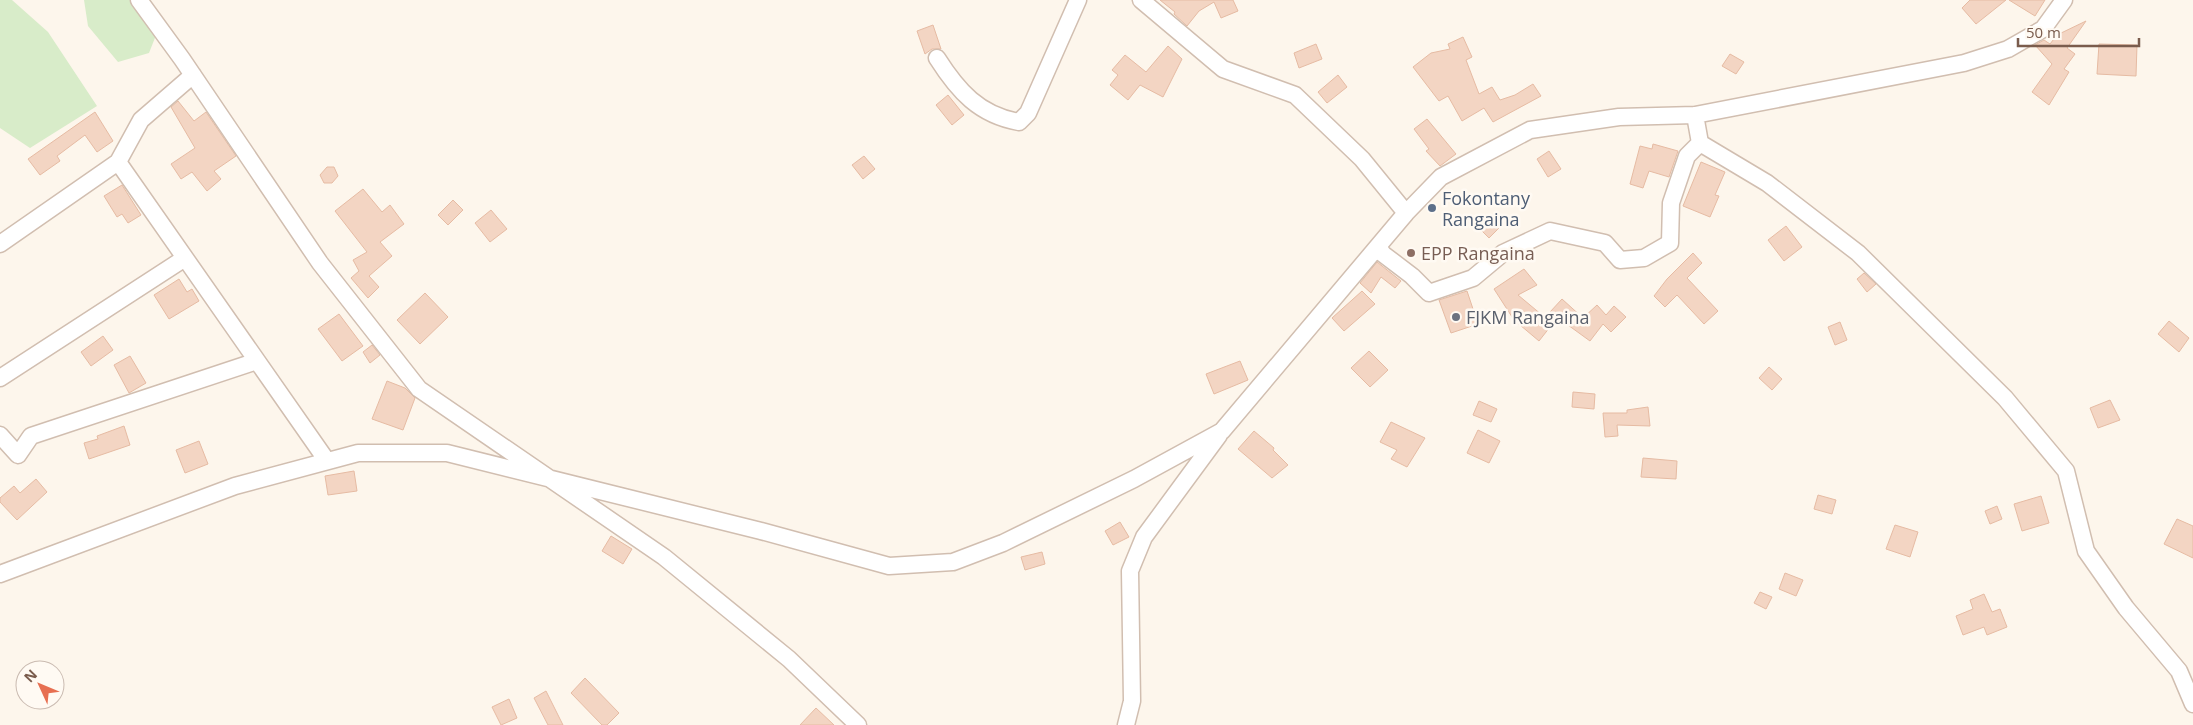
<svg xmlns="http://www.w3.org/2000/svg" width="2193" height="725" viewBox="0 0 2193 725" font-family="'Open Sans',sans-serif">
<style>
.green{fill:#d8ecc9}
.building{fill:#f3d5c3;stroke:#e6bba3}
.lines{fill:none;stroke-linecap:round;stroke-linejoin:round}
.street-casing{stroke:#d1beb0;stroke-width:19}
.street{stroke:#fff;stroke-width:16}
.service-dot{fill:#5c6f8a;stroke:#fffaf3;stroke-width:2}
.education-dot{fill:#8d6e63;stroke:#fffaf3;stroke-width:2}
.worship-dot{fill:#6b7280;stroke:#fffaf3;stroke-width:2}
.labels{text-anchor:middle;dominant-baseline:central;stroke-width:5;stroke-linejoin:round;paint-order:stroke}
.service-label{font-size:18px;fill:#4e5e75;stroke:#fffaf3;text-anchor:start}
.education-label{font-size:18px;fill:#785e54;stroke:#fffaf3;text-anchor:start}
.worship-label{font-size:18px;fill:#5b616d;stroke:#fffaf3;text-anchor:start}
</style>
<rect width="100%" height="100%" fill="#fdf6ec"/>
<!-- green -->
<path class="green" d="M0,0H12L48,32L97,106L30,148L0,128Z
M84,0H149L162,20L149,53L118,62L88,26Z"/>
<!-- building -->
<path class="building" d="M1160,0H1233L1238,11L1221,18L1214,2L1199,11L1187,26L1174,14L1175,12Z
M1970,0H2006L1976,24L1962,8Z
M2009,0H2045L2035,16Z
M2086,21L2067,48L2075,54L2064,69L2069,72L2049,105L2032,92L2052,64L2035,45L2044,40L2050,44L2057,35Z
M933,25L941,49H932L925,54L917,31Z
M1463,37L1472,57L1466,60L1479,94L1492,87L1500,100L1515,95L1533,84L1541,96L1493,122L1484,108L1462,121L1448,96L1439,101L1413,67L1431,53L1450,49L1448,44Z
M1316,44L1322,59L1299,68L1294,53Z
M2099,44L2137,45L2136,76L2097,74Z
M1168,46L1182,59L1163,97L1140,85L1128,100L1110,85L1118,75L1112,70L1125,55L1146,72Z
M1730,54L1744,62L1736,74L1722,66Z
M1338,75L1347,87L1327,103L1318,92Z
M948,95L964,115L952,125L936,105Z
M178,101L194,121L206,112L236,156L214,171L221,179L207,191L192,172L181,179L171,164L195,148L171,107Z
M95,112L113,141L97,152L85,135L57,156L60,161L40,175L28,159Z
M1427,119L1456,154L1440,166L1426,151L1429,149L1414,129Z
M1653,144L1678,151L1669,177L1649,171L1643,188L1630,184L1640,146L1652,149Z
M1549,151L1561,169L1548,177L1537,159Z
M864,156L875,169L863,179L852,165Z
M1701,162L1725,172L1715,195L1719,196L1710,217L1683,206Z
M327,167H334L338,176L332,183H324L320,175Z
M122,185L141,215L128,223L122,214L117,217L104,196Z
M363,189L382,212L390,205L404,224L380,242L392,256L369,276L379,287L368,298L351,278L359,271L353,260L367,252L335,211Z
M453,200L463,210L448,225L438,215Z
M491,210L507,229L490,242L475,223Z
M1487,217L1499,228L1489,238L1478,227Z
M1786,226L1802,247L1784,261L1768,240Z
M1693,253L1702,263L1687,278L1718,311L1704,324L1677,295L1665,307L1654,296L1667,279Z
M1377,262L1401,281L1395,288L1381,277L1371,293L1360,283Z
M1524,269L1537,285L1518,295L1542,315L1550,327L1539,341L1514,320L1494,289Z
M1864,273L1876,284L1867,292L1857,279Z
M179,279L187,292L192,289L199,301L169,319L154,295Z
M1362,291L1375,304L1344,331L1332,318Z
M1467,291L1478,324L1451,333L1439,300Z
M425,293L448,317L420,344L397,320Z
M1562,299L1583,318L1597,305L1606,315L1614,306L1626,317L1611,332L1603,324L1590,341L1550,312Z
M339,314L363,346L342,361L318,329Z
M2169,321L2189,338L2179,352L2158,334Z
M1840,322L1847,340L1835,345L1828,327Z
M103,336L113,350L91,366L81,352Z
M372,345L380,355L370,363L363,352Z
M1369,351L1388,370L1370,387L1351,368Z
M130,356L146,383L129,393L114,365Z
M1240,361L1248,380L1214,394L1206,374Z
M1769,367L1782,379L1772,390L1759,378Z
M387,381L405,388L415,398L403,430L372,419Z
M1573,392L1595,394L1594,409L1572,407Z
M2110,400L2120,420L2098,428L2090,408Z
M1479,401L1497,409L1491,422L1473,415Z
M1648,407L1650,426L1617,425L1618,436L1605,437L1603,413H1627V410Z
M1391,422L1425,438L1407,467L1391,459L1397,450L1380,442Z
M124,426L130,445L89,459L84,443L98,439L97,436Z
M1478,430L1500,441L1489,463L1467,453Z
M1254,431L1274,448L1273,450L1288,465L1272,478L1238,449Z
M199,441L208,464L185,473L176,450Z
M1643,458L1677,461L1676,479L1641,477Z
M354,471L357,491L328,495L325,476Z
M36,479L47,492L17,520L0,502V498L14,486L20,493Z
M1818,495L1836,500L1832,514L1814,509Z
M2041,496L2049,523L2022,531L2014,504Z
M1997,506L2002,519L1990,524L1985,511Z
M2177,519L2193,526V558L2164,544Z
M1120,522L1129,537L1113,545L1105,531Z
M1895,525L1918,532L1910,557L1886,549Z
M611,536L632,549L623,564L602,551Z
M1042,552L1045,564L1025,570L1021,557Z
M1785,573L1803,580L1796,596L1779,589Z
M1760,592L1772,597L1766,609L1754,603Z
M1984,594L1992,612L2000,609L2007,627L1987,635L1984,627L1963,635L1956,616L1973,609L1970,600Z
M585,678L619,713L607,725H602L571,693Z
M546,691L563,725H548L534,698Z
M509,699L517,718L501,725L492,707Z
M816,708L834,725H800Z"/>
<g class="lines">
<!-- street casing -->
<g class="street-casing">
<path id="street" d="M139,0L182,59L320,263L419,389L664,557L789,659L858,725
M1141,0L1223,69L1295,95L1362,159L1406,213
M937,58C958,91 979,115 1019,122L1028,113L1078,0
M1695,115L1700,143L1767,183L1858,253L2005,398L2066,471L2086,551L2126,608L2179,671L2193,704
M118,162L141,120L193,75
M0,244L118,162L327,461
M1378,247L1383,254L1412,276L1429,293L1473,278L1503,253L1550,231L1605,243L1620,260L1644,258L1670,243L1671,203L1687,156L1700,143
M0,378L185,258
M0,435L18,455L31,436L257,361
M0,574L235,486L358,453H447L761,531L889,566L953,562L1003,543L1134,479L1222,431L1406,213L1441,177L1530,130L1619,117L1695,115L1964,63L2008,49L2043,29L2064,0
M1126,725L1132,701L1130,571L1144,537L1219,435"/>
</g>
<!-- street -->
<use href="#street" class="street"/>
</g>
<!-- markers -->
<circle class="service-dot" cx="1432" cy="208" r="5"/>
<circle class="education-dot" cx="1411" cy="253" r="5"/>
<circle class="worship-dot" cx="1456" cy="317" r="5"/>
<g class="labels">
<!-- service labels -->
<g class="service-label">
<text x="1442" y="198">Fokontany<tspan x="1442" dy="21">Rangaina</tspan></text>
</g>
<!-- education labels -->
<g class="education-label">
<text x="1421" y="253">EPP Rangaina</text>
</g>
<!-- worship labels -->
<g class="worship-label">
<text x="1466" y="317">FJKM Rangaina</text>
</g>
</g>
<!-- north arrow -->
<g transform="translate(40 685) rotate(314)"><circle r="24" fill="#fffaf3" stroke="#cabbb1"/>
<path d="M0-4L9 19L0 12L-9 19Z" fill="#e76f51"/>
<text y="-8" font-size="14" font-weight="bold" text-anchor="middle" fill="#7a5c4d">N</text>
</g>
<!-- scale -->
<path d="M2018 38v8h121v-8" fill="none" stroke="#7a5c4d" stroke-width="2.5"/>
<text x="2026" y="38" font-size="15" fill="#7a5c4d" stroke="#fffaf3" stroke-width="4" paint-order="stroke">50 m</text>
</svg>
